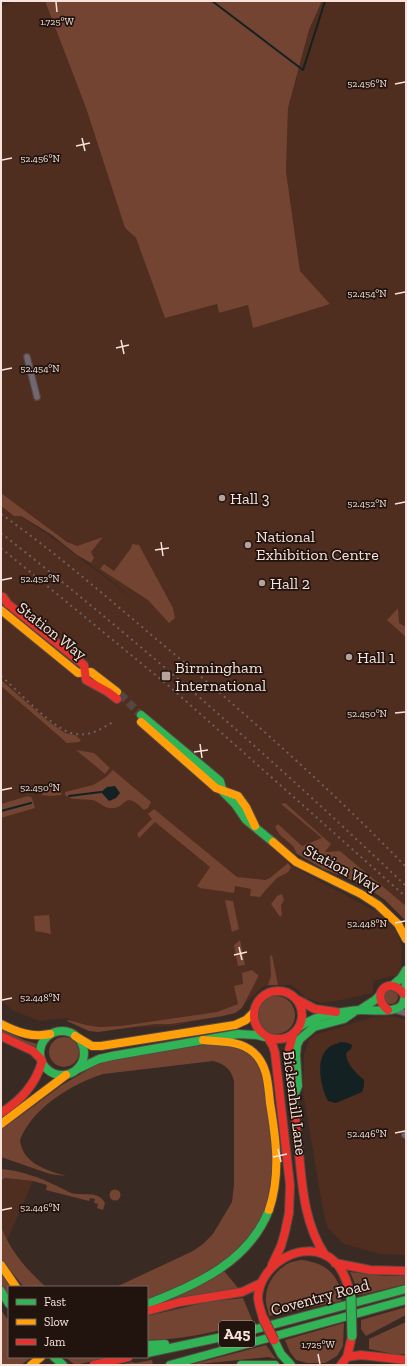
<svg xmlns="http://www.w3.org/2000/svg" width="407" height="1366" viewBox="0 0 407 1366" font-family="'Zilla Slab',serif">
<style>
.built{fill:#4f2d1f}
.green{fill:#734431}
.water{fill:#142122}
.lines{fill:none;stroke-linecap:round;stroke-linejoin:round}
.stream{stroke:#142122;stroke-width:2}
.secondary-tunnel{stroke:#56463f;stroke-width:8;stroke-dasharray:8 4;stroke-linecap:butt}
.street-casing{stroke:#574843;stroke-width:8}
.fast-casing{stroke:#574843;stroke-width:10}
.slow-casing{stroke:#574843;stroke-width:10}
.jam-casing{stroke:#574843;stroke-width:10}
.street{stroke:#726670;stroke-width:5.5}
.fast{stroke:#30b455;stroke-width:8}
.slow{stroke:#ff9f0a;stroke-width:8}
.jam{stroke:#e5322d;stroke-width:8}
.rail{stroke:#6d6061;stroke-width:2;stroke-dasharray:2 4;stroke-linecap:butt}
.fast-bridge-casing{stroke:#574843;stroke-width:11;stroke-linecap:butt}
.jam-bridge-casing{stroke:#574843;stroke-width:11;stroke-linecap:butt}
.fast-bridge{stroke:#30b455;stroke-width:9}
.jam-bridge{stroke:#e5322d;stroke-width:9}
.ticks{fill:none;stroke:#f7e3db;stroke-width:1.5}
.poi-dot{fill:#b5a29b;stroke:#21130e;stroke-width:1.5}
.labels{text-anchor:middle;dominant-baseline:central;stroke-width:3.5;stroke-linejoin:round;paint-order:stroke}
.shield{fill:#21130e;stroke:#b7a59e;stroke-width:1}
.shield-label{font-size:15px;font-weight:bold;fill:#f7e3db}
.poi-label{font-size:16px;fill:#f7e3db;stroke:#21130e;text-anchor:start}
.street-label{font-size:16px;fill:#f7e3db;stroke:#21130e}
.ticks-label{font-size:10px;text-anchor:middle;fill:#f7e3db;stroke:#21130e;stroke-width:3.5;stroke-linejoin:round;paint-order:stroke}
</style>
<rect width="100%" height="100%" fill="#3a2a24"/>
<!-- built -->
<path class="built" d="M15,1H45L86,108L125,228L136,238L165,317L217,304L219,313L248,305L253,327L306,279L300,271L286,171L288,108L309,31L322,1H406V907L340,851L297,854L288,864L379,913L397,932L402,948L401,965L398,975L373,981V993L341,1000L321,1003L306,998L292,985L264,986L234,1013L173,1026L97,1028L79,1026L68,1018L39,1021L12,1010L1,1000V503L59,542L136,601L4,495L1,494V6Z
M391,1016L406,1019V1255L380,1254L344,1244L327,1227L323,1210L303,1092L304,1055L309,1040L315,1035L372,1017Z
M5,1178L33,1181L7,1241L1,1226V1180Z"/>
<!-- green -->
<path class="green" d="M45,1H322L309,30L288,108L286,171L300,271L330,304L253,328L248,305L219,313L217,304L165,318L136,238L125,228L86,108Z
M1,493L67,542L77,546L103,537L91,552L94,558L91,563L77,555L52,535L21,516H14L1,506Z
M132,544L139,545L173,608L175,618L169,623L148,600L100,569L104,564L114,571L131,548Z
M398,608L399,623L406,627V637L387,620Z
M1,680L48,721L65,733L75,735L81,740L79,742L67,743L1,686Z
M76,750L94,753L110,768L105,774Z
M113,770L151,802L148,808L144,810C122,788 127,811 109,808C103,807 98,801 92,800C83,799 72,801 65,795V792L93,785L106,777Z
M49,787L57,792L62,793L61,795L50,796L41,795Z
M28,796L32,798L35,808L1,818V804Z
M285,803L331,844L325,852L340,851L406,906V921L385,900L365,886L344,877L323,869L297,854L293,846L280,835L275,827L278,824L302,846L322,838L281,804Z
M154,809L237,877L265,880L270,878L288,863L291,867C288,875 283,874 277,878C271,884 265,891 260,897L250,896L251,889L235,886L234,893L200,888L197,886L210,867L155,822L139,838L137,834L152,819L148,814Z
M282,894L284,900L281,905L282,915L280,917L271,904L277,896Z
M225,900L233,901L239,929L232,932Z
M49,915L51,934L35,931L34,916Z
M240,940L245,965L238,966L234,945Z
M272,955L278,985H268L271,976L270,956Z
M252,970L258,975V977L242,1008L235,1013L223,1016L171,1024H155L98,1032L89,1031L67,1021L68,1020L86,1025L99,1027L121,1026L217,1012L238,1004L234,986L243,984L242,973Z
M384 997a7 7 0 1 1 14 0a7 7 0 1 1-14 0Z
M257 1015a19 19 0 1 1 38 0a19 19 0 1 1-38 0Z
M1,1029L24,1040L37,1044L35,1048L1,1031Z
M49 1052a15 15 0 1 1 30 0a15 15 0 1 1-30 0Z
M220,1043L247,1051L264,1070L274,1158L266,1209L251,1236L225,1261L191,1281L147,1300V1287H116L193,1251L203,1244L213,1234L232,1202L234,1184V1081C231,1069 225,1064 213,1061L103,1074C72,1084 32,1108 20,1140C23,1164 46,1170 66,1176L50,1174L1,1157V1129L19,1117L62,1085L96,1065L110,1060L188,1047Z
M1,1169C20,1170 40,1178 57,1186C62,1188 66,1191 71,1193C81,1196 96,1191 103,1200L105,1203L103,1210L97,1208L98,1204L94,1203L95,1199L90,1198L89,1201L46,1190L47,1185L33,1181L5,1178L1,1180Z
M109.5 1195a5.5 5.5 0 1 1 11 0a5.5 5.5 0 1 1-11 0Z
M1,1226C10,1251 27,1270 46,1287H24L4,1263L1,1257Z
M301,1260C319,1262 332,1268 339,1285C341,1289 341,1296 341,1301L269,1316C268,1310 265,1303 266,1297C266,1283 277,1269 289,1263C293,1261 298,1261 301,1260Z
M1,1270L12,1287H9V1298L1,1285Z
M224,1271L239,1289L147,1306Z
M350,1272L386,1276H406V1284L361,1295H356L355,1284Z
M243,1298L253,1322C218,1331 183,1340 147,1340V1316L207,1302Z
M406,1307V1315L366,1336L361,1329V1320Z
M1,1310L9,1321V1357H32L21,1365H1Z
M406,1322V1354H393L369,1349V1339Z
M344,1323L343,1346L337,1356L325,1363H307L296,1360L290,1352L285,1340Z
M266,1345L276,1359L268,1357L190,1365Z
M65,1357H112L75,1365Z
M152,1360L153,1365H117L133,1362L135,1363Z"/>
<!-- water -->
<path class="water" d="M115,786L120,793L116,798L109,801L101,792L107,787Z
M341,1042L348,1043L352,1045L351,1049L346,1053C346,1064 356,1073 364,1080V1086L362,1092L336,1103L328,1101C321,1088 315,1061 327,1049C331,1045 336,1044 341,1042Z"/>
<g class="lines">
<!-- stream -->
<path class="stream" d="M212,1L303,70L325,1
M69,796L101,792
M1,811L31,803"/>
<!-- secondary-tunnel -->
<path class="secondary-tunnel" d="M120,694L141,715"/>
<!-- street casing -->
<g class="street-casing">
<path id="street" d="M27,357L37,397
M395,1010L406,1013
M405,1135L406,1134"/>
</g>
<!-- fast casing -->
<g class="fast-casing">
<path id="fast" d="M141,715L220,781L223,792L235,804L246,820L273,842
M393,985L401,978L406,970
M361,1009L375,1000L380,995
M299,1027C312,1018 327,1014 343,1012C349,1011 355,1010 361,1010C371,1010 394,1013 401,1006C407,1000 405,987 406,979
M40 1053a22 22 0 1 1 44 0a22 22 0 1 1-44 0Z
M78,1069L99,1059L112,1056L238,1034L257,1035L265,1037
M294,1096L298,1086L296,1055L297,1045L300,1039L314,1027L344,1019L354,1012
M1,1291L9,1304
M147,1304C197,1284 248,1263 269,1210
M274,1340L281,1354L291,1365
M147,1345L165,1344
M147,1353L241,1333L406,1289
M54,1357L63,1365
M170,1365L406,1300
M241,1365H275"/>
</g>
<!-- slow casing -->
<g class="slow-casing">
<path id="slow" d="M1,610L78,673L91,672L117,692
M141,722L216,788L238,796L246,807L255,826
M273,842L296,862L361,894L378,905L398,924L406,939
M1,1024C17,1032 32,1038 50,1034
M75,1036L92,1046H101L235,1025L246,1020L253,1013
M203,1040C220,1042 239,1040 253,1052C268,1065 268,1085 270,1103C276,1139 281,1174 269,1210
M1,1124L66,1075
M1,1265L16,1287
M31,1365L41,1357"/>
</g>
<!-- jam casing -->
<g class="jam-casing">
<path id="jam" d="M3,597L8,604L84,665L86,680L108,692L117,699
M254 1015a24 24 0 1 1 48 0a24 24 0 1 1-48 0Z
M296,999L315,1009L336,1012
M388,1010C369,995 389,974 404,994
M293,1035L289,1050L290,1061C292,1089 295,1116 298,1143C302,1182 303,1222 325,1255
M1,1036L33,1051L41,1059
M268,1038L273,1046L275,1053L290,1185L289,1213L285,1232L281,1246L272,1265
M1,1113C21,1100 35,1085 42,1062
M335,1263L370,1270L406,1271
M147,1311L180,1302L242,1292L261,1283
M263,1318C261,1311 258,1304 258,1297C260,1263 306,1236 334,1261C344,1270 348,1284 351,1297
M347,1357L361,1355L406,1360
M94,1365L128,1357
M341,1365L347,1357L352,1336"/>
</g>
<!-- street -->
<use href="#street" class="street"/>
<!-- fast -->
<use href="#fast" class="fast"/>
<!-- slow -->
<use href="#slow" class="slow"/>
<!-- jam -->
<use href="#jam" class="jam"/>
<!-- rail -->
<path class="rail" d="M1,514C52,550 101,592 149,633C238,707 326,784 406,867
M1,533C142,644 276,762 406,886
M1,548L170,687L406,897
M1,676C20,693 41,716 62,729C70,734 82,736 91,733C99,731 106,726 113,722"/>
<!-- fast-bridge casing -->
<g class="fast-bridge-casing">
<path id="fast-bridge" d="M351,1297L352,1336"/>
</g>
<!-- jam-bridge casing -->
<g class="jam-bridge-casing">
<path id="jam-bridge" d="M263,1318L274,1340"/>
</g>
<!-- fast-bridge -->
<use href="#fast-bridge" class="fast-bridge"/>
<!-- jam-bridge -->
<use href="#jam-bridge" class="jam-bridge"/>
</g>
<!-- ticks -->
<path class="ticks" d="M56,2L57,12M395,84L405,82M82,138L85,151M76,146L90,143M2,160L12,158M395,294L405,292M121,340L124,354M116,348L129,345M2,370L12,368M395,504L405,502M161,542L163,556M155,550L169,548M2,580L12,578M395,713L405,712M200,744L202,758M194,752L208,750M2,790L12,788M395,923L405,921M239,947L242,960M234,955L247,952M2,1000L12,998M395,1133L405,1131M278,1149L281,1162M273,1157L287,1154M2,1210L12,1208M318,1354L320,1364"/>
<!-- markers -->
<g class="poi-dot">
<circle cx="222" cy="498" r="4"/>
<circle cx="248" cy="545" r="4"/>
<circle cx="262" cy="583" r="4"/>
<circle cx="349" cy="657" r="4"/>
<rect x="161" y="671" width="10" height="10" rx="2"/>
</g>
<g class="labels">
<!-- shield labels -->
<rect class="shield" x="219" y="1321" width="36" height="26" rx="3"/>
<g class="shield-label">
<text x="237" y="1334">A45</text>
</g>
<!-- poi labels -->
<g class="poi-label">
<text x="230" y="498">Hall 3</text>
<text x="256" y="536">National<tspan x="256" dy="18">Exhibition Centre</tspan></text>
<text x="270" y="583">Hall 2</text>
<text x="357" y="657">Hall 1</text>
<text x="175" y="667">Birmingham<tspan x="175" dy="18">International</tspan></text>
</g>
<!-- street labels -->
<g class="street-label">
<text transform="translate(52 631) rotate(38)">Station Way</text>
<text transform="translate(342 868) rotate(28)">Station Way</text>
<text transform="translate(295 1103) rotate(83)">Bickenhill Lane</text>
<text transform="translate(320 1297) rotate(-15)">Coventry Road</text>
</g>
</g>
<g class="ticks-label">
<text x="57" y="25">1.725°W</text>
<text x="367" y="87">52.456°N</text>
<text x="40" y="162">52.456°N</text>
<text x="367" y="297">52.454°N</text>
<text x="40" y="372">52.454°N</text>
<text x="367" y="507">52.452°N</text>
<text x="40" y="582">52.452°N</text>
<text x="367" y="717">52.450°N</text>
<text x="40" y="791">52.450°N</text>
<text x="367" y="927">52.448°N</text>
<text x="40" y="1001">52.448°N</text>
<text x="367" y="1137">52.446°N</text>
<text x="40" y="1211">52.446°N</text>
<text x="318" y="1348">1.725°W</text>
</g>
<!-- border -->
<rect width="407" height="1366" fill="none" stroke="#f7e3db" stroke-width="4"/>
<!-- legend -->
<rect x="8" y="1286" width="140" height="72" fill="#21130e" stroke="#776660"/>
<rect x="16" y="1299" width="20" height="6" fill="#30b455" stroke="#776660"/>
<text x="44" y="1306" font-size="12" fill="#f7e3db">Fast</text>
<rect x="16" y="1319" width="20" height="6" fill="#ff9f0a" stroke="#776660"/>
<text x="44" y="1326" font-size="12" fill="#f7e3db">Slow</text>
<rect x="16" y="1339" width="20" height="6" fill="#e5322d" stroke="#776660"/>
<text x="44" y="1346" font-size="12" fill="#f7e3db">Jam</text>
</svg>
